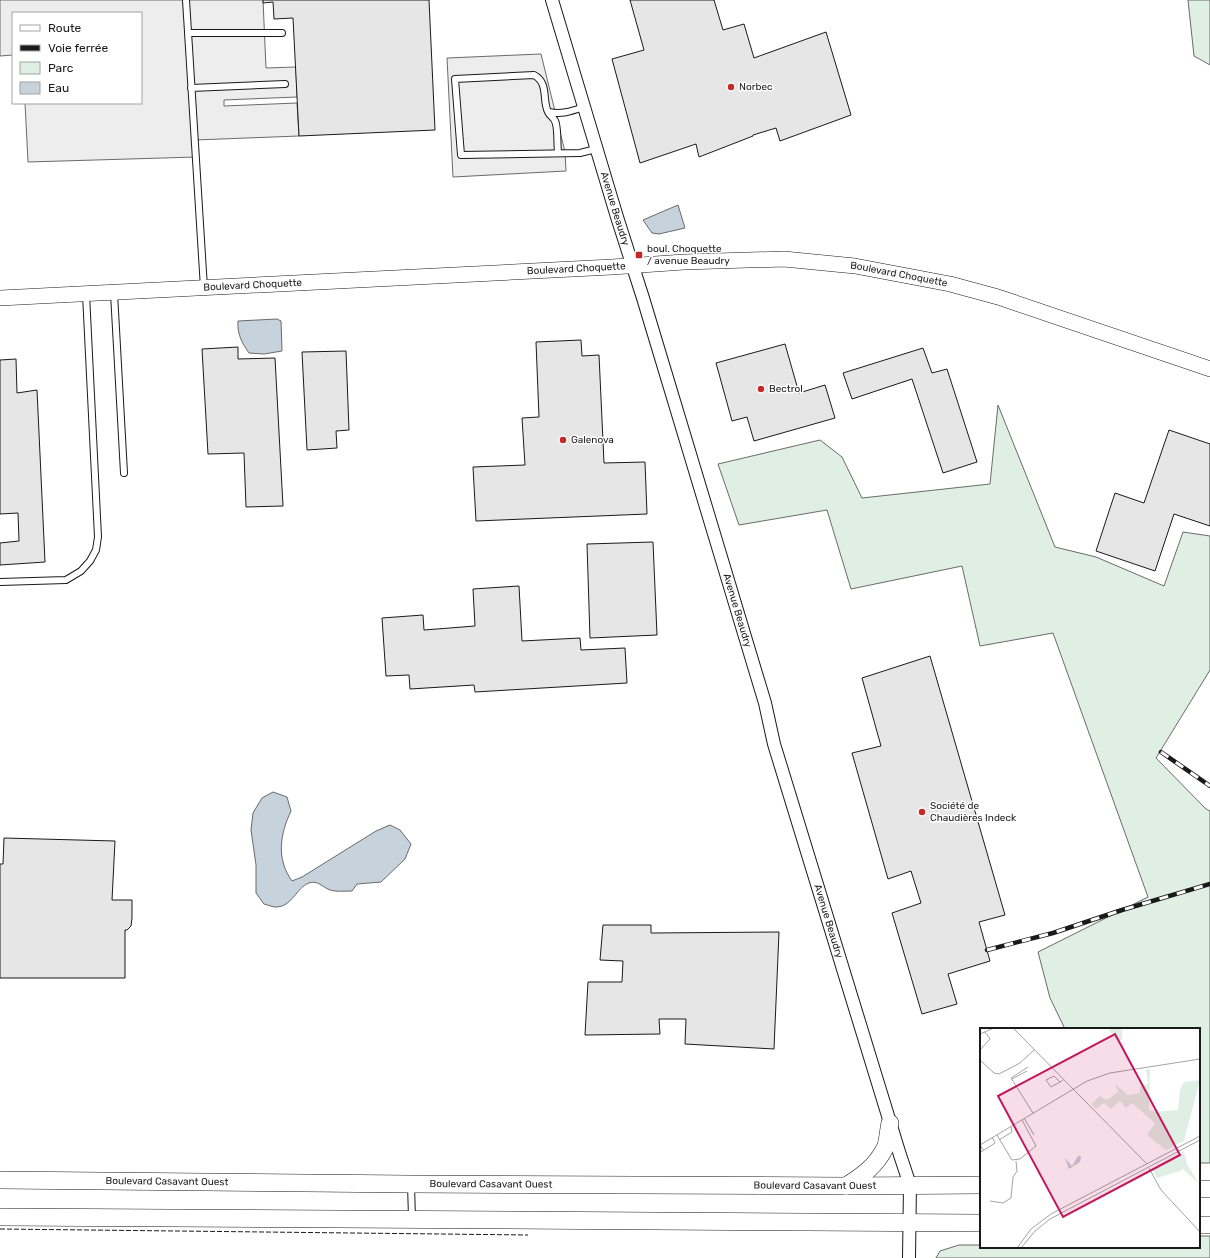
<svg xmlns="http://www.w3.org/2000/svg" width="1210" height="1258" viewBox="0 0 1210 1258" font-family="Rubik,sans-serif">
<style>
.green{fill:#e0efe3;stroke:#6a6a6a}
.parking{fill:#ededed;stroke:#6a6a6a}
.water{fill:#c6d2dc;stroke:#6a6a6a}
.building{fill:#e6e6e6;stroke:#1a1a1a}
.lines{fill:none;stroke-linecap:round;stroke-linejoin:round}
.service-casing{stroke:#1a1a1a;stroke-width:8}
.minor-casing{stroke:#1a1a1a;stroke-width:14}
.tertiary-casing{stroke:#1a1a1a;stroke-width:16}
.secondary-casing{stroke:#1a1a1a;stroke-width:18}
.service{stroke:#fff;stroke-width:6}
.minor{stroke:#fff;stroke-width:12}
.tertiary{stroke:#fff;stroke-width:15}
.secondary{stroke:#fff;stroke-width:17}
.rail-casing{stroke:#1a1a1a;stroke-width:4.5}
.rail{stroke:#fff;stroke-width:3;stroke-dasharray:9;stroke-linecap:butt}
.fence{stroke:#1a1a1a;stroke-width:1;stroke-dasharray:5 2;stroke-linecap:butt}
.poi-dot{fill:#c62828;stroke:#fff;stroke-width:1.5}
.labels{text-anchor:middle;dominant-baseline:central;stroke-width:3;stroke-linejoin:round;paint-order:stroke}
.poi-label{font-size:10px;fill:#1a1a1a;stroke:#fff;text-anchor:start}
.street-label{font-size:10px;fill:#1a1a1a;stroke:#fff}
.inset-road{fill:none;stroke:#a3a3a3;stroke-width:1}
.view{fill:#c2185b;fill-opacity:0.15;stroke:#c2185b;stroke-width:2}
.inset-edge{fill:none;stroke:#1a1a1a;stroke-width:2}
</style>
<rect width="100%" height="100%" fill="#fff"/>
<!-- green -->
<path class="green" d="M1188,0H1210V65L1194,56Z
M998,405L1055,547L1096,557L1164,586L1183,532L1210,536V670L1156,758L1206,809L1210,811V1163H1199V1029H1065L1050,998L1038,952L1148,897L1053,633L980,646L962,566L851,589L827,510L739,525L718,464L820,440L842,457L862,498L990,484Z
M1199,1236H1210V1258H936L940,1251L959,1245H981V1247H1199Z"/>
<!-- parking -->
<path class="parking" d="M0,0H263L266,68L296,67L297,97L224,100V106L297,103L299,136L195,140L196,157L28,162L25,103H141V13H13V55L0,56Z
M541,54L565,152L566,171L453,177L447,58Z"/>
<!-- water -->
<path class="water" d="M678,205L685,228L659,234L652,233L643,220Z
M277,319L281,321L282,351L264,354L249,353C242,343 237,334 238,321Z
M273,792L287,797L291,811C280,834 276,859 292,881L302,877L376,831L390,825L400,830L411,844L405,859L381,882L357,884L352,891C345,891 336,892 330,890C322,887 318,880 309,883C296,888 292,907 276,907C272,907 268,905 264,904L256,893V865L251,830L253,813L262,798Z"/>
<!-- building -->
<path class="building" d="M263,0H429L435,130L299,136L293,18L274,19L273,2L263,3Z
M630,0H714L723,30L744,24L754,58L826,32L851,115L780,141L776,128L753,135V136L699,157L696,144L640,163L612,59L644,50Z
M581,340L582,356L599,355L604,463L645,462L647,514L476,521L473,467L525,465L522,418L539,417L536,342Z
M785,344L799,393L825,385L835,418L754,441L747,417L732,421L716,363Z
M238,347V359L275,358L283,506L246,507L244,453L208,454L202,349Z
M923,348L932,373L947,369L977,462L943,473L912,379L852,399L843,373Z
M346,351L349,430L336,431L337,448L307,450L302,352Z
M16,359L17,393L37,390L45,562L0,565V543L19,541L18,513L0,514V360Z
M1169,430L1210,444V526L1174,514L1155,571L1096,551L1115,493L1144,503Z
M653,542L657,635L590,638L587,544Z
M519,586L522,641L580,638L581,650L625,648L627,683L475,692L474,685L410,689L409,675L386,676L382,618L423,615L424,630L475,626L473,589Z
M930,656L1005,915L979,922L990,961L948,974L957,1004L922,1014L892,913L921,903L911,871L888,879L852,753L881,746L862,678Z
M4,838L115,841L112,900H132V918L131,926L127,930H125V978H0V864H3Z
M603,925H651V933L779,932L774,1049L685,1044L686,1019H659L660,1034L585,1035L588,982H622L623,961L600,960Z"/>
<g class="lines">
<!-- service casing -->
<g class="service-casing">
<path id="service" d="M186,0L204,288
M188,33H282
M191,88L285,84
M549,112C561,115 572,111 584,107
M558,152C557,143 558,133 556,124C555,117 550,117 548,112C542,100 549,83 534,75L455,79L461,155L580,153L596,149
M114,293L124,473
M0,582L66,580L81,571L90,561L96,550L98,537L86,294
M411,1185L412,1218"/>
</g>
<!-- minor casing -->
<g class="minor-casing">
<g id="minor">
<path id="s1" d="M552,0L617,217L643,298L765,703L774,744L900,1155L910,1185L909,1258"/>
</g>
</g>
<!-- tertiary casing -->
<g class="tertiary-casing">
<g id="tertiary">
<path id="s2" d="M0,298L612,267L684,262L784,259L855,266L950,284L998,297L1210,369"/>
</g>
</g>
<!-- secondary casing -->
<g class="secondary-casing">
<g id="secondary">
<path id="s3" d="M0,1180L410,1184L846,1186L981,1185"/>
<path d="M846,1186C862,1176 876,1166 885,1148C888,1142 888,1131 890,1123"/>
<path d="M1199,1189H1210"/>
<path d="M0,1217L981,1223"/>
<path d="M1199,1225H1210"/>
</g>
</g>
<!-- service -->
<use href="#service" class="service"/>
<!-- minor -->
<use href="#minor" class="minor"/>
<!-- tertiary -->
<use href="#tertiary" class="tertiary"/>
<!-- secondary -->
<use href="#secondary" class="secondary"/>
<!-- rail casing -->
<g class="rail-casing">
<path id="rail" d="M1161,752L1210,786
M987,950L1053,933L1122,910L1210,884"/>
</g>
<!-- rail -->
<use href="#rail" class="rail"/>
<!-- fence -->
<path class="fence" d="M0,1229L528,1235"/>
</g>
<!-- markers -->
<g class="poi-dot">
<circle cx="731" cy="87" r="4"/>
<rect x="635" y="251" width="8" height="8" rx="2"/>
<circle cx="761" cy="389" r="4"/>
<circle cx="563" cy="440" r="4"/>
<circle cx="922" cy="812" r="4"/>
</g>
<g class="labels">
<!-- poi labels -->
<g class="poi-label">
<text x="739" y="87">Norbec</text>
<text x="647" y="249">boul. Choquette<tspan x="647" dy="12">/ avenue Beaudry</tspan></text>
<text x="769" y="389">Bectrol</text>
<text x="571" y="440">Galenova</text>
<text x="930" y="806">Société de<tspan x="930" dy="12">Chaudières Indeck</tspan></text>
</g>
<!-- street labels -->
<g class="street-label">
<text stroke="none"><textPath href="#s1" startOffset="218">Avenue Beaudry</textPath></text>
<text stroke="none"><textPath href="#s2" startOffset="577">Boulevard Choquette</textPath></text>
<text stroke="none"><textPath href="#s2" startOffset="901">Boulevard Choquette</textPath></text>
<text stroke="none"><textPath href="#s2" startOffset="253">Boulevard Choquette</textPath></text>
<text stroke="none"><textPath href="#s1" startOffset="638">Avenue Beaudry</textPath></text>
<text stroke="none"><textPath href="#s1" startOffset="962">Avenue Beaudry</textPath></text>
<text stroke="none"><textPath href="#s3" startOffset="167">Boulevard Casavant Ouest</textPath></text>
<text stroke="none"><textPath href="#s3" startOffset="491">Boulevard Casavant Ouest</textPath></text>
<text stroke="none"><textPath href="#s3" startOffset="815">Boulevard Casavant Ouest</textPath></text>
</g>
</g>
<!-- overview -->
<g transform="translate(980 1028)">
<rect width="220" height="220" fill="#fff"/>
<path d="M128,0H142V12H136ZM170,41L169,82L176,84L198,82L200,61L204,54L220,52L204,113L186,122L167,107L175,95L152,75L146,80L140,73L131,81L124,75L116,81L111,76L120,68L127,72L138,64L135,56L148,67L160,65V59L168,56L166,42ZM204,123L207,136L219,156L201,139L203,142L177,150L173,142L175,139Z" fill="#e0efe3"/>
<path d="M98,128H101L100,134L89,141L85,130L92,138Z" fill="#c6d2dc"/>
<path class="inset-road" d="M33,0L167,136M0,6L14,0M0,22L10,11L5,4M0,32L14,45L19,46L40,35L54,22M48,39L31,50L53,85M32,51L47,43M80,54L74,48L66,52L71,59L82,53L83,52M44,90L54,107M17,107L32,132L40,131L56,118L42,92M19,112L32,104L31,99M3,122L0,117L107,53L130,45L220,31M1,124L15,115L12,109M169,140L181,162L220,204M10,173L23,175L31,170L33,149L37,143L36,133M37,220L51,201L71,186L220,108M41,220L55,203L70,191L220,112"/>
<path class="view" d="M135,6L200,127L83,189L18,68Z"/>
<rect width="220" height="220" class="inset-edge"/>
</g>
<!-- legend -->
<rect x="12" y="12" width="130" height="92" fill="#ffffff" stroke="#a3a3a3"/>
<rect x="20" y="25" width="20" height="6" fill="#ffffff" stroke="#a3a3a3"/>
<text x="48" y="32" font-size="12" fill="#1a1a1a">Route</text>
<rect x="20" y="45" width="20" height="6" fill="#1a1a1a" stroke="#a3a3a3"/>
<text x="48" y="52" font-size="12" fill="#1a1a1a">Voie ferrée</text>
<rect x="20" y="62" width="20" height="12" fill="#e0efe3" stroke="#a3a3a3"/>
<text x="48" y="72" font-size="12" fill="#1a1a1a">Parc</text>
<rect x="20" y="82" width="20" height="12" fill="#c6d2dc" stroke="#a3a3a3"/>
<text x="48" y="92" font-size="12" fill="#1a1a1a">Eau</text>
</svg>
